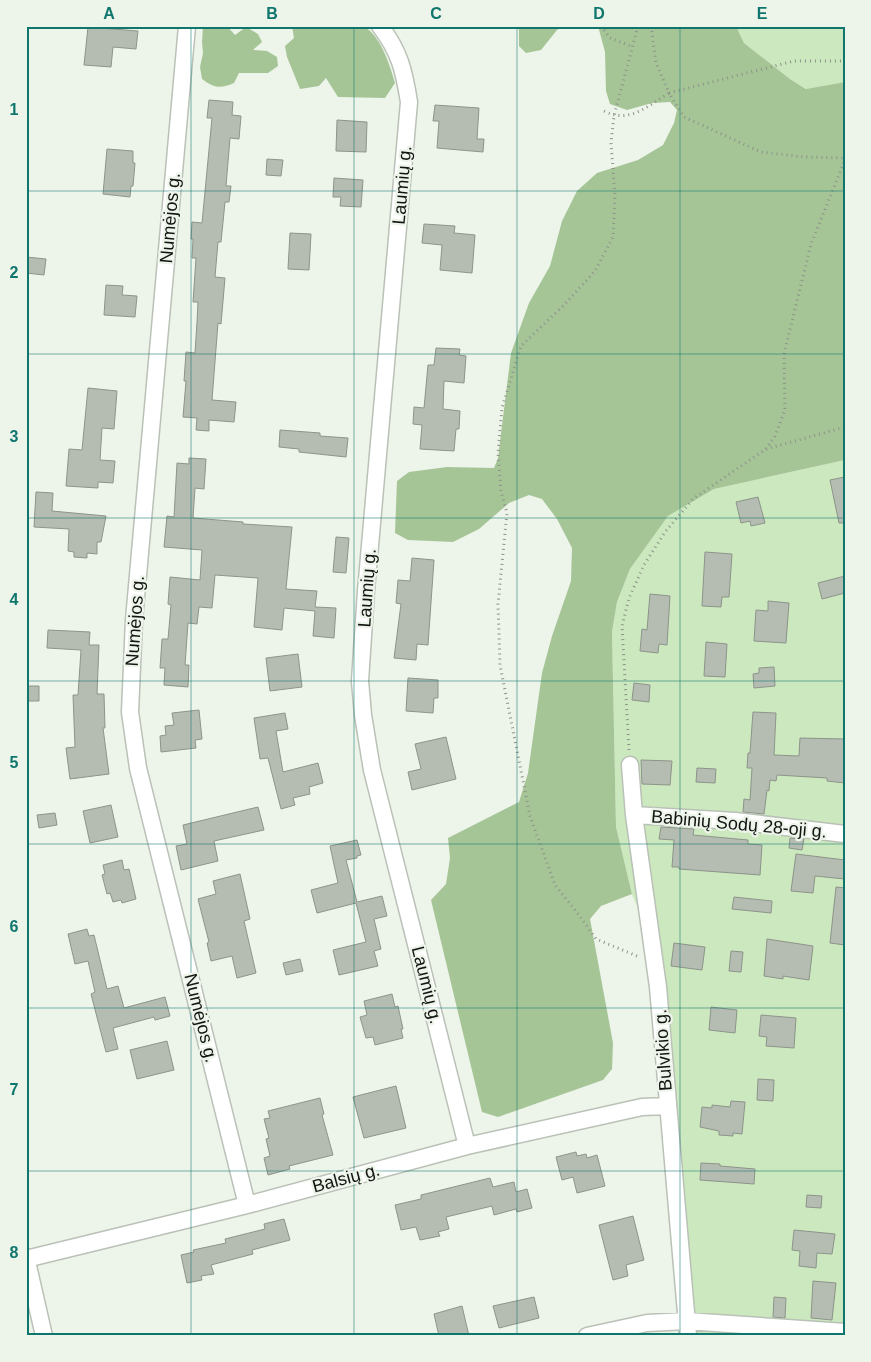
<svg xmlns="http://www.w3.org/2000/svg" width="871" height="1362" viewBox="0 0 871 1362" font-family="Helvetica,sans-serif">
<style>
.green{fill:#cce8be}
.forest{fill:#a6c597}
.building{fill:#b5bcb2;stroke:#8d948a}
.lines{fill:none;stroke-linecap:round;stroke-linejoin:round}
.street-casing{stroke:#bac1b7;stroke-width:19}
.path{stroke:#8d928a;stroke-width:3;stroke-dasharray:1 4;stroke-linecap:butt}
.street{stroke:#fff;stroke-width:16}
.grid{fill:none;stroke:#0f766e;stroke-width:1;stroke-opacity:0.55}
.labels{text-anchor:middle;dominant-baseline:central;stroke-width:4.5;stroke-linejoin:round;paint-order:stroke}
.street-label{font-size:18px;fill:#131512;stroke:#edf4e9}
.neatline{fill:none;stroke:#0f766e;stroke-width:2}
.grid-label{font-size:16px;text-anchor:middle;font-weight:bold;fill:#0f766e}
</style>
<rect width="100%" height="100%" fill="#edf4e9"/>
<!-- green -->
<path class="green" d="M736,26H845V82L807,89L790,79L744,43Z
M845,460V1336H697L663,978L652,943L632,894L616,827L612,632L617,602L630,569L668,516L714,489Z"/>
<!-- forest -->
<path class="forest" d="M203,26H227L235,35L246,27L258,34L262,42L253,50L267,51L277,57L278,66L268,73H239L234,83C220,89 214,88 202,79L200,67L203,53L202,42Z
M292,26H363C380,34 390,65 395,83L385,98L338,97L326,78L319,86L300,89L287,57L285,46L294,38Z
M519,26H564L557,30L541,50L526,53L519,46Z
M598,26H736L744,43L790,79L806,89L845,82V460L714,489L668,516L630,569L617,602L612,632L616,827L632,894L601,906L590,919L613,1043L612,1069L603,1080L498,1117L482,1112L431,900L446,884L450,858L448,838L519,802L528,773L542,673L552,636L571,581L572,548L557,519L542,499L529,495L509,503L479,529L453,542L408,540L395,533L397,481L409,472L447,467L494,468L498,458L511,353L529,303L550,266L562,221L577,191L597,173L638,160L663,145L674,123L677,110L670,102L652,103L627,110L610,104L606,91L605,52Z"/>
<!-- building -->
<path class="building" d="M88,27L138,31L136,49L113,47L111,67L84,65Z
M209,100L233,102L232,115L241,116L239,139L230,138L226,186H231L229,202H225L221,242H218L215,277L225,278L221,324L218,323L212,400L236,402L234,422L209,420V431L196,430L197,418L183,417L186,381H184L186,352L195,353L197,322L198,302H193L196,258H192L193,239H191L192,222L202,223L212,118H207Z
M435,105L479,108L477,139H484L483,152L437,148L439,121H433Z
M337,120L367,122L366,152L336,151Z
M107,149L133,151V163H135L134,175L133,186H131L130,197L103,194Z
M267,159L283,160L281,176L266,175Z
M334,178L363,180L361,207L340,206L341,197H333Z
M424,224L455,226L454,233L475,235L472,273L440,270L442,245L422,243Z
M290,233L311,234L309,270L288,269Z
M26,257L46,259L44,275L26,273Z
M106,285L123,286L122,295L137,296L135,317L104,315Z
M436,348L460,349L459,355L466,356L464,383L444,381L443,409L460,411L459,429H456L454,451L420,449L422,425L413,424L414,407L424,408L428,365H434Z
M88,388L117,391L114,429L102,428L100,460L115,461L113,483L98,482V488L66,486L69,449L82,450Z
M280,430L320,433V436L348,438L346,457L299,452V449L279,447Z
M189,458L206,459L204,489L195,488L193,518L243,522V524L292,527L286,589L317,591L315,607L336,608L334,638L313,636L315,611L284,608L282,630L254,627L258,578L215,575L212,608L199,607L197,624L188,623L185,665H189L188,687L164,685L165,668H160L162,639H168L171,605L168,604L170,577L200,580L202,550L164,547L167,516L174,517L177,463L189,464Z
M845,477V523H839L830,480Z
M36,492L53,493L52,511L106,516L101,542H97V554L87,553V558L74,557V552L68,551L69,529L34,527Z
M758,497L765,523L751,526L750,521L741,523L736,502Z
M336,537L349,538L346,573L333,572Z
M705,552L732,554L729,597H722L721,607L702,606Z
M412,558L434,560L428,645L417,644L416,660L394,658L401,604L396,603L398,580L410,581Z
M845,576V593L822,599L818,583Z
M650,594L670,596L667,645L659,644L658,653L640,651L642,629L647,630Z
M768,601L789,603L786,643L754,641L756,610L768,611Z
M48,630L90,632L89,645H99L97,694H104L105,728H103L109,774L70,779L66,748L75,747L73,695H78L81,650L47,648Z
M706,642L727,644L725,677L704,676Z
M298,654L302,687L270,691L266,658Z
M774,667L775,686L754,688L753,674L759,673V668Z
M408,678L438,680V698H434L433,713L406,711Z
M634,683L650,685L649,702L632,700Z
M26,686H39V701H26Z
M199,710L202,739L195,740L196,748L161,752L160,736L166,735L165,726L174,725L172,713Z
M753,712L776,713L774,755L799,756L800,738L845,739V783L827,781V778L777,775L776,781L770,780L769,791L767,790L764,814L743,812L744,799L750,800L752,768H747L748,753H750Z
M285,713L288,729L276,731L283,772L318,763L323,783L309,787L310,794L293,798L295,805L281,809L268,758L260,759L254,718Z
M446,737L456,779L412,790L408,772L421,769L415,744Z
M641,760L672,761L670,785L642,784Z
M697,768L716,769L715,783L696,782Z
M111,805L118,837L90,843L83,811Z
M258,807L264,830L214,841L218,861L181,870L176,846L187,844L183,825Z
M55,813L57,825L39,828L37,815Z
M661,827L694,829L693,835L748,840V844L762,845L760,875L679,869V867H672L674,840L659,839Z
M790,838L804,839L802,850L789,848Z
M357,840L361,855L357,856V858L346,860L357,902L382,896L387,916L374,919L381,949L374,951L378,966L339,975L333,950L366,942L356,903L317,913L311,890L338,883L330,846Z
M796,854L845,860V879L815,876L813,893L791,891Z
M122,860L124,870L129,869L136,899L122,903L121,900L113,902L110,893L107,894L102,875L105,874L103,865Z
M240,874L250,919L244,921L256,973L237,978L232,956L211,961L207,943L209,942L198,899L216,894L213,881Z
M836,887L845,888V945L830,943Z
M734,897L772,901L771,913L732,909Z
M87,929L89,936L94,935L107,989L118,986L124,1008L165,997L170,1016L155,1020L154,1017L113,1028L118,1049L106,1052L91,994L95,992L88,961L75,964L68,934Z
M767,939L813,946L809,980L783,976V979L764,976Z
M674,943L705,947L702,970L671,966Z
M731,951L743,952L741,972L729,971Z
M300,959L303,971L286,975L283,963Z
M392,994L395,1007L398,1006L403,1029H401L403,1038L375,1045L373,1037L366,1038L360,1017L367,1015L364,1001Z
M711,1007L737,1010L735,1033L709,1030Z
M761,1015L796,1018L794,1048L766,1046L767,1037L759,1036Z
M167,1041L174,1070L137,1079L130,1050Z
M758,1079L774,1080L773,1101L757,1100Z
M396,1086L406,1128L364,1138L353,1097Z
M320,1098L324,1114L322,1115L333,1155L289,1166L290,1169L268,1175L264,1158L270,1156L266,1139L269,1138L264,1119L270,1118L268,1111Z
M731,1101L745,1102L742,1134L733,1133V1136L719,1135V1131L700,1127L702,1107L712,1108V1105L730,1107Z
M576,1152L577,1156L586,1154L587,1158L597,1155L605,1186L577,1193L573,1177L562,1180L556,1157Z
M701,1163L720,1164V1166L755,1169L754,1184L700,1180Z
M490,1178L493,1187L514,1182L516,1192L527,1189L532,1208L517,1212L516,1209L494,1215L492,1206L446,1217L449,1229L438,1232L440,1236L420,1240L416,1227L401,1230L395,1205L421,1199V1195Z
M807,1195L822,1196L821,1208L806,1207Z
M633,1216L644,1260L626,1265L628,1276L613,1280L599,1225Z
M284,1219L290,1240L252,1250L253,1254L211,1265L214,1274L201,1276L202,1280L187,1283L181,1255L194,1252L193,1250L226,1243L225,1239L265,1229L264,1224Z
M794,1230L835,1234L832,1254L817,1253L816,1268L799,1266L800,1251L792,1250Z
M813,1281L836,1283L832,1320L811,1318Z
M534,1297L539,1318L499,1328L493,1306Z
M774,1297L786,1298L785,1318L773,1317Z
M462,1306L469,1336H439L434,1314Z"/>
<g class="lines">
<!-- street casing -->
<g class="street-casing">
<path id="street" d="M187,26L134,620L130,712L138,768L247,1205
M380,26C400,52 404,71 409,102L366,591L360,681L363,715L372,770L467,1146
M630,765L634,815L658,987L688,1336
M634,815L735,821L845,834
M26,1257L44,1336
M26,1259L247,1205L467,1146L642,1107L668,1106
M587,1336L647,1323L687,1321L845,1332"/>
</g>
<!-- path -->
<path class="path" d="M601,26L610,38L633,47
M651,26L656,63L669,93L794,61H845
M604,111C630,124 647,106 669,93L684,117L761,152L805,157L845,158
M766,449L845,427
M629,750L622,626L629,598L644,565L665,532L693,499L766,449L775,436L785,410L784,354L811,244L845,160
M637,956L596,939L579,915L555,885L530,816L500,665L498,604L507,513L501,491L498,453L502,408L521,346L564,305L595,271L613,237L615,196L611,143L614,116L638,26"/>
<!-- street -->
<use href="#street" class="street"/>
</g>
<!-- grid -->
<path class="grid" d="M191,26V1336M354,26V1336M517,26V1336M680,26V1336M26,191H845M26,354H845M26,518H845M26,681H845M26,844H845M26,1008H845M26,1171H845"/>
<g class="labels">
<!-- street labels -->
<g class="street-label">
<text transform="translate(402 185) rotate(-85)">Laumių g.</text>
<text transform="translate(170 218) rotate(-85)">Numėjos g.</text>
<text transform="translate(367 588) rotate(-86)">Laumių g.</text>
<text transform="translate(135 621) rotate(-86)">Numėjos g.</text>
<text transform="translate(739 824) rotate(5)">Babinių Sodų 28-oji g.</text>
<text transform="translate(427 985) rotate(76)">Laumių g.</text>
<text transform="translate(201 1018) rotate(76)">Numėjos g.</text>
<text transform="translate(663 1050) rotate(-94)">Bulvikio g.</text>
<text transform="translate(346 1178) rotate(-15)">Balsių g.</text>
</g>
</g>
<!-- border -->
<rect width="871" height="1362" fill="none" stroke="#edf4e9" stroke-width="55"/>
<rect x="28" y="28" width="816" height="1306" class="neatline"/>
<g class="grid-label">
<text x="109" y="19">A</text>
<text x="272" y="19">B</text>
<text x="436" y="19">C</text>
<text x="599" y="19">D</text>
<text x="762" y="19">E</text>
<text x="14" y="115">1</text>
<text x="14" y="278">2</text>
<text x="14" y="442">3</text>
<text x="14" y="605">4</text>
<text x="14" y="768">5</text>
<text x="14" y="932">6</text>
<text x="14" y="1095">7</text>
<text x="14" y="1258">8</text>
</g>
</svg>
